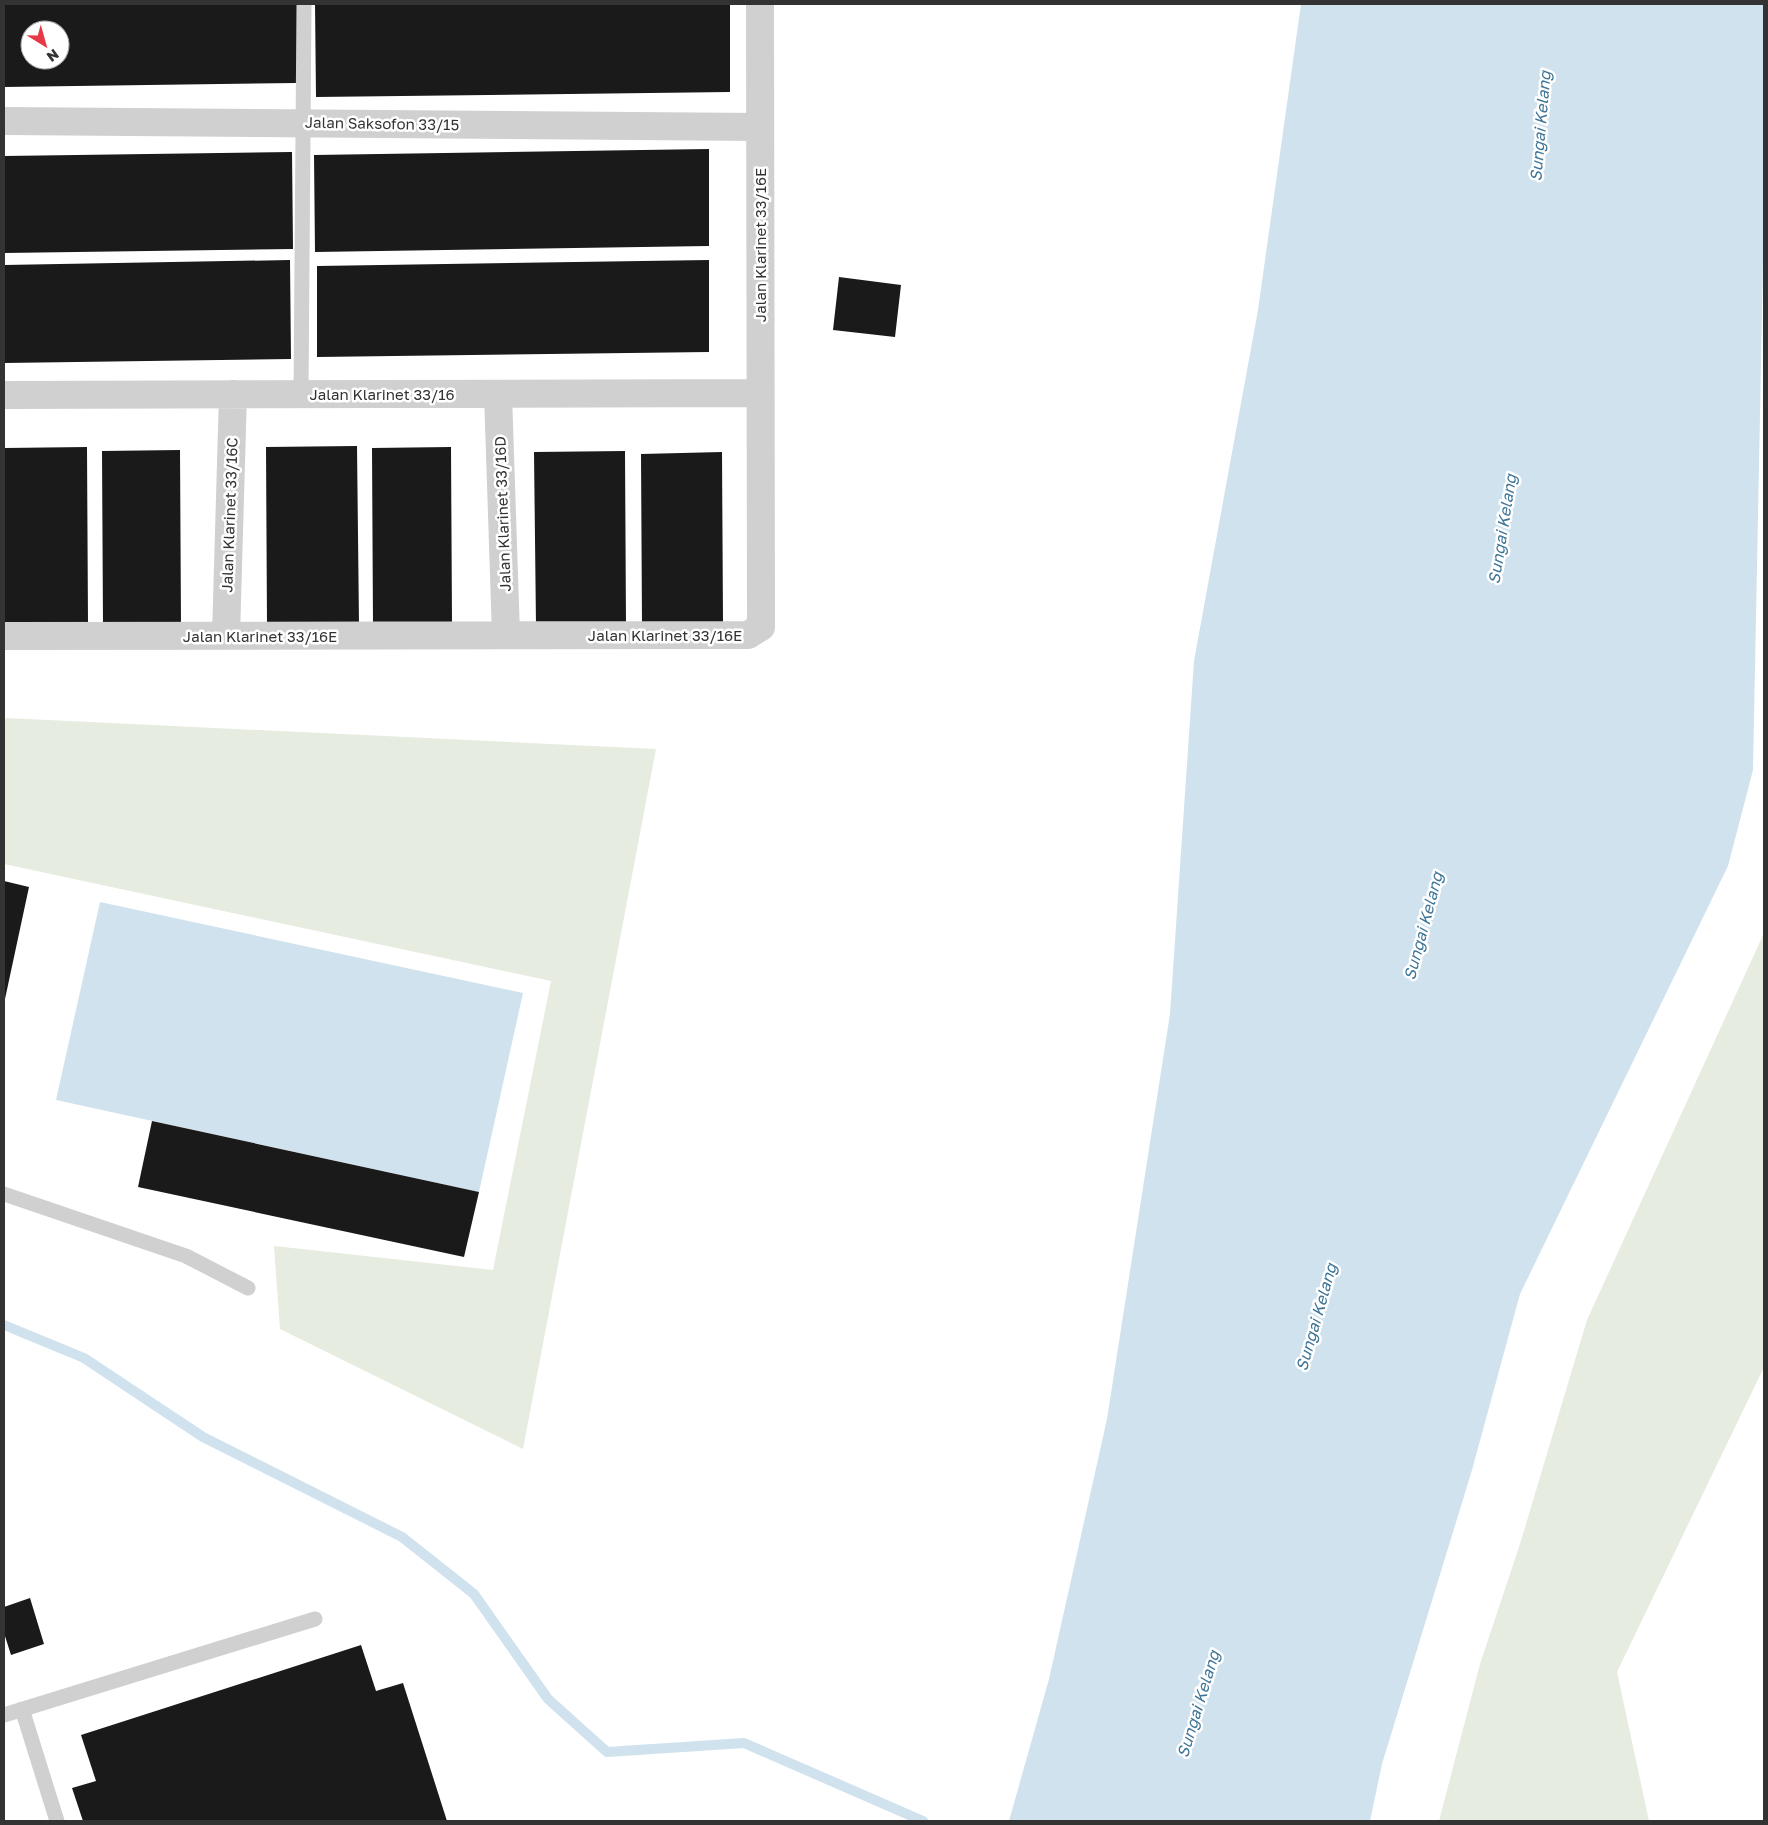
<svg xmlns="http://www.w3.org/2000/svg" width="1768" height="1825" viewBox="0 0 1768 1825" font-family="'Golos Text',sans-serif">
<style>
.green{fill:#e6ecdf}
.water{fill:#cfe2ee}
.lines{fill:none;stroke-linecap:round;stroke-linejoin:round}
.stream{stroke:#cfe2ee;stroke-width:10}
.building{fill:#1a1a1a;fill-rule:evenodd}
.service{stroke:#d0d0d0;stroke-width:15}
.minor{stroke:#d0d0d0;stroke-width:28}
.labels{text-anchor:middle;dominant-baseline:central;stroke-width:5;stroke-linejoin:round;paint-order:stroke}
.street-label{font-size:15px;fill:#333;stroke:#fff}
.water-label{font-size:16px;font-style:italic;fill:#3f7597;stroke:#fff}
</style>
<rect width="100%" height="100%" fill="#fff"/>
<!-- green -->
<path class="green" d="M6,718L656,749L523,1449L280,1329L274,1246L493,1270L551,981L4,864V725Z
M1764,933V1367L1617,1672L1649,1821H1439L1480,1664L1520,1544L1587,1320Z"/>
<!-- water -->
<path class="water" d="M1301,4H1764V211L1753,770L1728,866L1520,1294L1472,1470L1382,1764L1370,1821H1009L1049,1679L1107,1419L1170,1014L1194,661L1258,310Z
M100,902L523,993L479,1192L56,1100Z"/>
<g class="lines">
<!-- stream -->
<path class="stream" d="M4,1325L84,1358L203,1437L402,1537L474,1594L548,1699L607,1752L744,1743L923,1821"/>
</g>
<!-- building -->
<path class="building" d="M4,4H297V83L4,87ZM30,30H60V60H30Z
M315,4H730V92L316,97Z
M709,149V246L315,252L314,155Z
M292,152L293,249L4,253V156Z
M290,260L291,359L4,363V265Z
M709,260V352L317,357V266Z
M839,277L901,285L895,337L833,330Z
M357,446L359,624L267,625L266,447Z
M87,447L88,624L4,625V448Z
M451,447L452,624L373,625L372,448Z
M180,450L181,623L103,625L102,451Z
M625,451L626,625L536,626L534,452Z
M722,452L723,622L642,624L641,454Z
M4,881L29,887L5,999H4Z
M152,1121L479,1192L464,1257L138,1187Z
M30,1598L44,1644L11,1655L4,1633V1607Z
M361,1645L376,1691L403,1683L447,1821H83L72,1788L96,1781L81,1735Z"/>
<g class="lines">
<!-- service -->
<path class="service" d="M301,394L304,4
M4,1194L186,1256L248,1288
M22,1709L57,1821
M4,1715L315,1619"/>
<!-- minor -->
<path class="minor" d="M4,121L760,127
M498,394L506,635
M4,395L760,393
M4,636L748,635L761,627L760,4
M226,636L233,394"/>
</g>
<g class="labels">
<!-- street labels -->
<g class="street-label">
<text transform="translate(382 123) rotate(1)">Jalan Saksofon 33/15</text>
<text transform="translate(760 245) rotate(-90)">Jalan Klarinet 33/16E</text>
<text x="382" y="394">Jalan Klarinet 33/16</text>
<text transform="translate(502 514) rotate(-92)">Jalan Klarinet 33/16D</text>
<text transform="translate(229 515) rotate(-88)">Jalan Klarinet 33/16C</text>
<text x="665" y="635">Jalan Klarinet 33/16E</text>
<text x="260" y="636">Jalan Klarinet 33/16E</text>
</g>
<!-- water labels -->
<g class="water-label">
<text transform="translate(1540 126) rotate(-85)">Sungai Kelang</text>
<text transform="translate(1502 529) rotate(-81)">Sungai Kelang</text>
<text transform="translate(1423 926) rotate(-75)">Sungai Kelang</text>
<text transform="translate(1316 1317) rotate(-74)">Sungai Kelang</text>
<text transform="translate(1198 1704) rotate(-73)">Sungai Kelang</text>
</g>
</g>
<!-- border -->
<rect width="1768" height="1825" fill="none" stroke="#333333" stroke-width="10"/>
<!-- north arrow -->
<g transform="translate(45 45) rotate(143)"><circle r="24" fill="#ffffff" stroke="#adadad"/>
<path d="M0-4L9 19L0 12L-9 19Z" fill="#e63946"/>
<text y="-8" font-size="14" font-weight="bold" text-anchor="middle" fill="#333333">N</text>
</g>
</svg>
